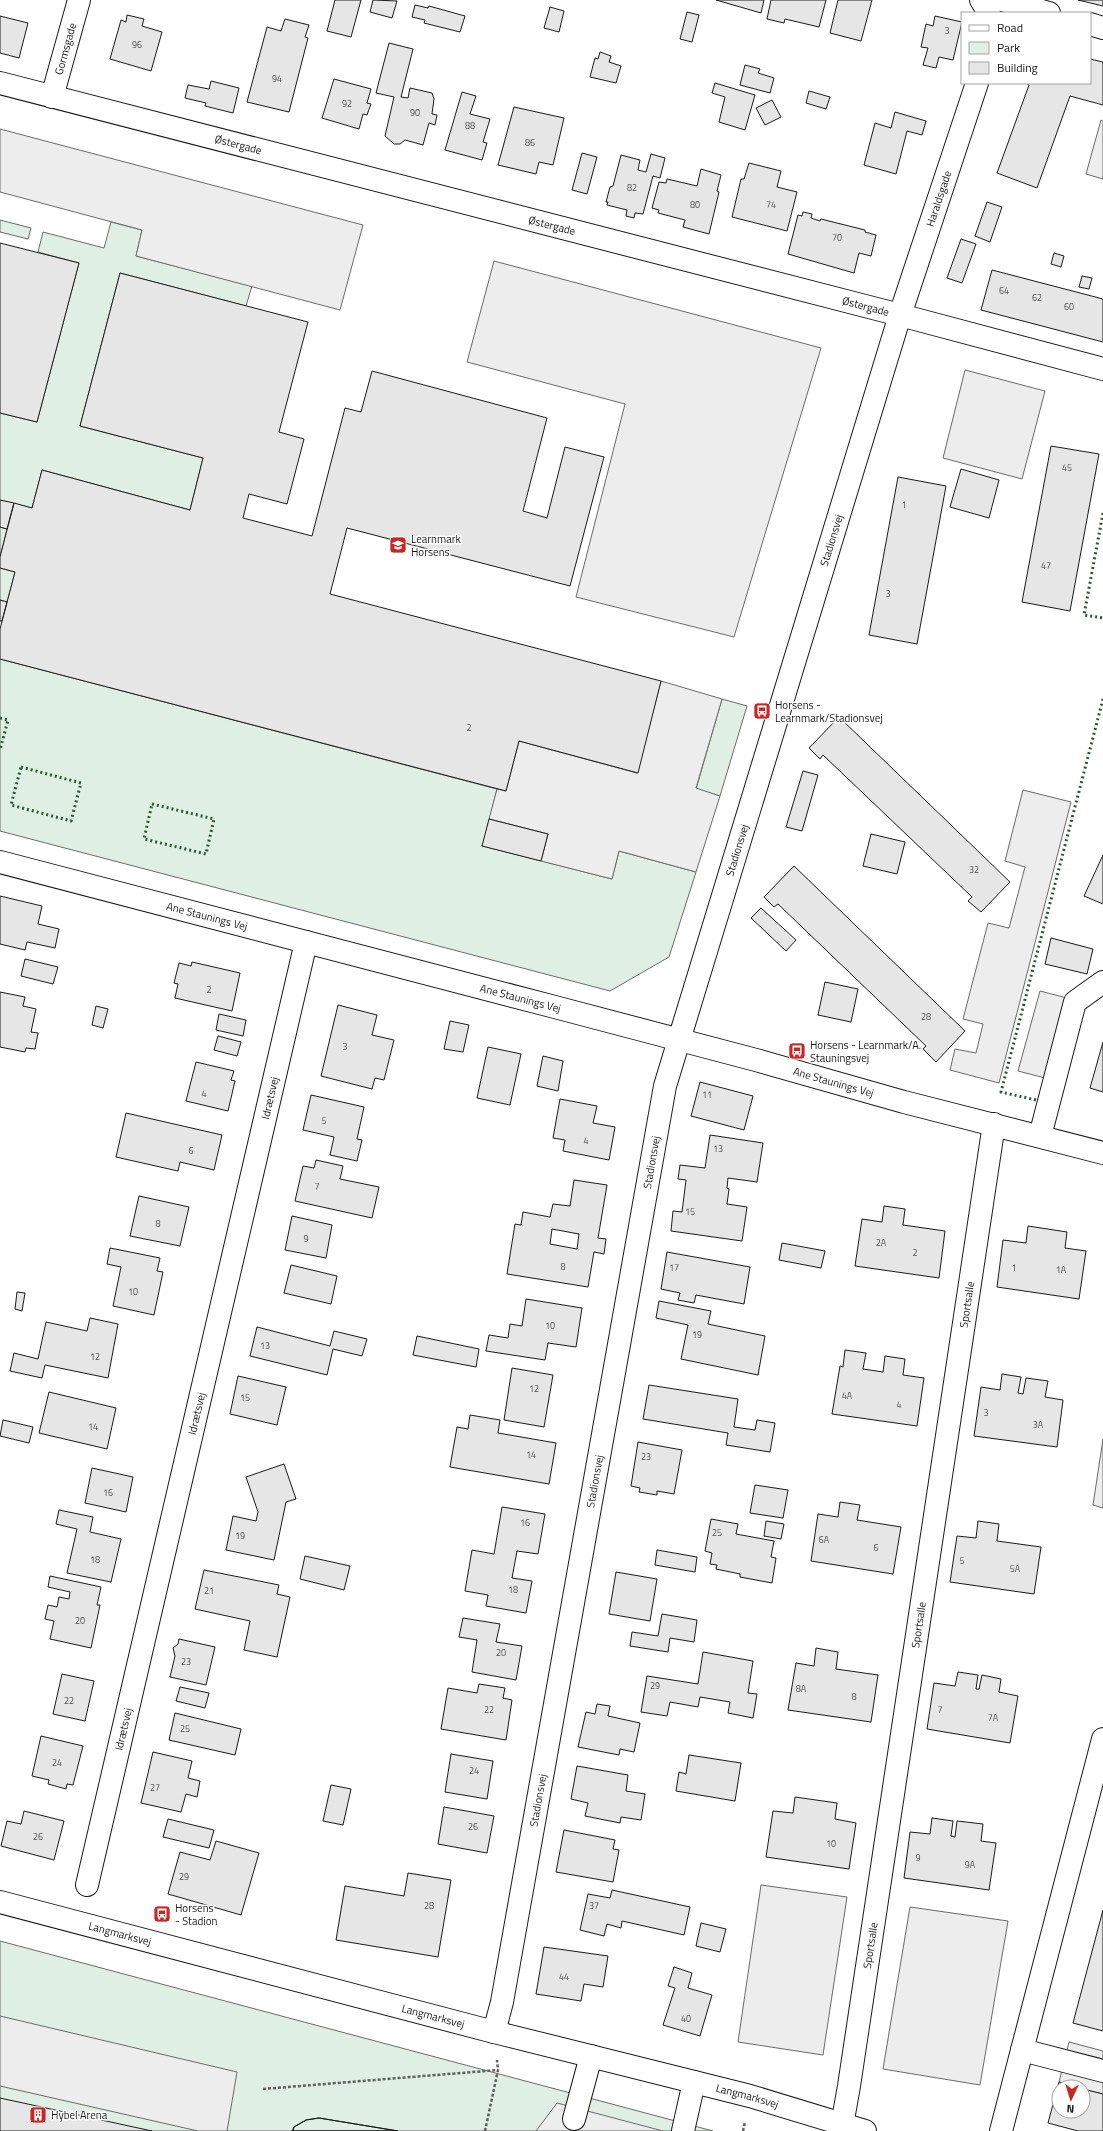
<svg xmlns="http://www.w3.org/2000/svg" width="1103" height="2131" viewBox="0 0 1103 2131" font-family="'Titillium Web',sans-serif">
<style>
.green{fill:#e0efe3;stroke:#6a6a6a}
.parking{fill:#ededed;stroke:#6a6a6a}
.building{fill:#e6e6e6;stroke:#1a1a1a;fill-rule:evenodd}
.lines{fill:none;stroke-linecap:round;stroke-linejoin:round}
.minor-casing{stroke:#1a1a1a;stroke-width:24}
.major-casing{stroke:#1a1a1a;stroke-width:24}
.path{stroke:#5f5f5f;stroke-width:2.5;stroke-dasharray:3 2;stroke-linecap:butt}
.minor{stroke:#fff;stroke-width:22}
.major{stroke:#fff;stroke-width:22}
.hedge{stroke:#2b5a34;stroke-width:3;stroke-dasharray:2 3;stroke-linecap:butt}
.labels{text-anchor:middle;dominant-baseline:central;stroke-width:3;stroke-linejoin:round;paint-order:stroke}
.number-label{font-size:9px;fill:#4d4d4d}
.street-label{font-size:11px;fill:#1a1a1a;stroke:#fff}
.poi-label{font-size:11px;fill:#1a1a1a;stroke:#fff;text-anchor:start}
</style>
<rect width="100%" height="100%" fill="#fff"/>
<!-- green -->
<path class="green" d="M0,220L31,228L28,239L0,232Z
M111,222L142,230L136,256L252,286L246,306L120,273L80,426L203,458L190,510L42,470L32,508L0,500V413L37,422L79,263L38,252L43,232L104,248Z
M0,527L7,529L0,557Z
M0,568L15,572L7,602L0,600Z
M0,659L497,789L483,846L612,879L619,851L696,872L669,957L610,991L0,831Z
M722,699L747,706L720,796L696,789Z
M0,1941L713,2131H0Z"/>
<!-- parking -->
<path class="parking" d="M1101,120L1103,121V179L1086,174Z
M0,129L363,225L340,310L136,256L142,230L0,192Z
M494,261L821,348L734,637L576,597L625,404L467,362Z
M965,370L1045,391L1022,479L943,458Z
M661,681L722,699L696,788L720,796L696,872L619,851L612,879L541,861L548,834L489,819L497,789L506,791L519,741L637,773Z
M1023,790L1071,802L999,1083L950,1070L955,1049L976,1053L983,1024L963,1019L988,923L1009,928L1025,867L1005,861Z
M1040,991L1067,998L1045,1078L1018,1071Z
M1103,1439V1508L1093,1505Z
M761,1885L847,1897L823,2055L738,2042Z
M910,1907L1008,1921L980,2085L883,2069Z
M0,2016L237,2072L227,2131H198L0,2086Z
M1069,2042L1103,2051V2094L1083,2089V2087L1059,2082Z
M557,2103L663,2131H536Z"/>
<!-- building -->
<path class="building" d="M335,0H361L351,37L327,31Z
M373,0L397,1L392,18L370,12Z
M716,0H764L761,13Z
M771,0H826L819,27L785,19L784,23L767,19Z
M838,0H872L861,41L830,33Z
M1078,0H1103V6Z
M415,5L428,8L429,6L465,16L460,32L424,23L425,20L412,17Z
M550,7L564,11L559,32L544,28Z
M687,12L699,15L692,42L680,39Z
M127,15L144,19L142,26L162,32L151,71L110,59L121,20L126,22Z
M0,16L28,23L19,58L0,53Z
M935,16L962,22L953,60L939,57L936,68L923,65L928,48L921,47L926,24L933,26Z
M285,19L309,25L305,37L308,38L289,112L247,102L267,27L281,31Z
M389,43L413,49L401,97L408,98L410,88L432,93L434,99L432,114L437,115L435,125L429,123L423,145L405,140L400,144H394L385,136L394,97L376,93Z
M600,52L611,56L609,62L621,66L616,83L590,77L595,58L598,59Z
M1090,59L1103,62V105L1070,96L1037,188L997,173L1029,85L1026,83H1090Z
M745,65L760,69L758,73L774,78L770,93L740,85Z
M334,79L371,89L367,103L371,104L367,115L363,114L359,129L322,118Z
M211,81L239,88L233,113L205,106L206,103L185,98L188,85L209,89Z
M715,83L755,95L745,130L719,122L725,97L712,93Z
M809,91L830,97L826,109L806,103Z
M462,92L476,96L470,114L490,119L483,142L487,143L482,160L445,150Z
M772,100L781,117L765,125L756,108Z
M514,107L564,118L553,165L539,162L536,174L498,165Z
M895,112L926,121L922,135L907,131L896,174L864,165L875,123L891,128Z
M582,153L597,157L587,194L572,190Z
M651,154L665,158L660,178L653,176L643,214L635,213L634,218L626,216L627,210L607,205L608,202H606L610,187L613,186L621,155L640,160L638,170L646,172Z
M749,163L781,171L777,187L797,192L787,231L732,217L741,179H744Z
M701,169L721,175L717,191L719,192L709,234L683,227L685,220L658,213L659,210L652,208L659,182L666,183L667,179L697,186Z
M987,202L1002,207L990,242L975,236Z
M803,212L812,214L811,218L820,221L821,219L865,230V232L876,235L871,256L859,253L854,273L788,254L798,215L802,216Z
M961,239L976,244L962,283L947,278Z
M0,243L79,263L37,422L0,413Z
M1054,253L1064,256L1061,267L1051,264Z
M992,270L1103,299V342L981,310Z
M120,273L308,322L279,432L304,439L287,504L249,494L243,518L312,536L345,408L361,412L372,371L547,418L523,511L547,518L565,447L604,457L570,586L347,528L330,594L661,681L638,773L519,741L506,791L0,659V629L15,572L0,568V557L14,503L32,508L42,470L190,510L203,458L80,426Z
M1082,276L1092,278L1089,289L1079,287Z
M1051,446L1099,454L1070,611L1022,602Z
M961,469L999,480L989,518L950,507Z
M898,477L946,486L917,644L869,635Z
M0,500L14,503L7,529L0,527Z
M0,600L7,602L2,621H0Z
M839,717L1010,882L981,912L968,901L972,897L823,755L820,759L809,748Z
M803,771L818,775L802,831L786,827Z
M489,819L548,834L541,861L482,846Z
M871,834L905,842L897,874L863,866Z
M1103,855V904L1084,896Z
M794,866L965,1031L936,1062L923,1049L926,1046L778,904L774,907L764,897Z
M0,896L42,906L38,924L59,929L55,948L27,942L25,950L0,944Z
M761,908L796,940L786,951L751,918Z
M1051,938L1093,949L1087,974L1045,964Z
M25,959L58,967L53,984L21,976Z
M192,962L240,973L232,1011L175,998L178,984L174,983L179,963L191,966Z
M825,982L858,989L851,1022L818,1015Z
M0,992L25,997L23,1006L36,1009L31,1032L38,1033L35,1049L26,1048L25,1052L0,1047Z
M338,1005L377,1015L372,1035L394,1040L384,1080L375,1078L372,1089L321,1076Z
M96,1006L108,1009L103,1028L92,1025Z
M219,1014L246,1020L243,1036L216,1030Z
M450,1021L469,1025L463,1052L444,1049Z
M218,1036L241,1042L237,1056L214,1050Z
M1103,1042V1092L1090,1088Z
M488,1047L521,1054L510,1105L477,1098Z
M543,1056L563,1061L558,1091L537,1086Z
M196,1062L234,1071L231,1080L235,1081L228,1111L186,1101Z
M700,1082L753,1096L744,1130L691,1116Z
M311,1095L364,1107L357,1139L362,1140L357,1161L330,1155L334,1137L303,1130Z
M560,1099L597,1106L593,1123L615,1127L609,1160L563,1151L565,1140L553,1138Z
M126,1113L222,1135L214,1170L180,1162L178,1171L116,1157Z
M710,1135L763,1143L757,1182L728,1178L727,1188L729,1189L727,1204L747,1207L742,1241L671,1231L673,1211L682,1212L686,1180L678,1179L680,1165L705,1168Z
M316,1160L343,1166L340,1179L379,1187L372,1218L295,1201L303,1166L314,1168Z
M574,1180L607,1185L598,1238L606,1239L604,1254L594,1252L588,1287L507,1274L515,1224L521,1225L523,1212L550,1217L553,1204L570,1206ZM552,1229L579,1234L577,1249L550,1244Z
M139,1196L189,1207L180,1246L130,1236Z
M884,1206L905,1209L903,1225L945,1231L939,1278L855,1266L862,1219L882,1222Z
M292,1216L332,1225L326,1258L285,1250Z
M1028,1226L1067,1232L1065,1248L1086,1251L1079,1299L997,1287L1003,1240L1026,1243Z
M782,1243L825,1251L821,1268L779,1260Z
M110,1248L160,1258L157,1271L163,1272L154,1315L113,1306L121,1267L107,1264Z
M667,1252L750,1267L744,1304L696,1295L694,1303L678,1300L680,1293L661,1289Z
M291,1265L337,1276L331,1304L284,1293Z
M17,1292L25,1293L22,1311L15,1309Z
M526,1299L582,1308L576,1347L548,1343L545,1360L486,1351L489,1335L508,1338L510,1324L522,1326Z
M659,1301L711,1311L708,1324L765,1336L758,1375L681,1359L688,1325L656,1318Z
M90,1318L118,1324L108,1378L45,1365L42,1378L10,1371L14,1353L38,1359L46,1322L87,1331Z
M257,1327L330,1346L334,1331L367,1339L362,1356L333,1349L327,1375L250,1356Z
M417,1336L479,1349L476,1367L413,1355Z
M845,1350L866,1353L863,1369L883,1372L885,1356L905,1359L903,1375L924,1378L917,1426L832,1414L840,1366L843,1367Z
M512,1368L553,1375L544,1427L504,1420Z
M1002,1374L1021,1377L1018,1393L1023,1394L1026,1378L1048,1381L1045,1397L1063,1400L1057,1447L974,1436L981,1387L1000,1390Z
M238,1376L286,1387L277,1425L230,1414Z
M649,1385L738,1399L734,1427L755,1430L757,1420L775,1423L770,1452L726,1445L728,1433L643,1419Z
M49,1392L116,1408L107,1449L39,1433Z
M470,1415L500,1420L498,1433L556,1443L549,1484L450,1467L457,1427L468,1429Z
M3,1420L33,1427L29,1443L0,1436Z
M638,1442L682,1450L674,1494L657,1491V1495L639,1492L640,1488L631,1486Z
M284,1464L296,1499L286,1502L274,1560L226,1550L233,1516L256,1521L258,1512L246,1477Z
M92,1468L133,1477L126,1512L85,1503Z
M755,1485L788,1490L783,1518L750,1513Z
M840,1502L860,1505L857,1520L901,1527L893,1574L811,1561L818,1514L838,1517Z
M502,1507L545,1514L538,1554L517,1551L512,1578L532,1581L526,1613L486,1606L488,1595L465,1591L472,1550L494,1554Z
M59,1510L93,1517L90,1532L121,1539L111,1582L67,1573L77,1529L56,1524Z
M711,1519L738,1524L736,1534L774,1541L771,1557L776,1558L772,1583L740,1577V1574L716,1569L717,1565L710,1564L712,1553L705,1551Z
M766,1521L784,1524L781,1539L764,1536Z
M978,1521L999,1524L997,1541L1041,1547L1034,1594L950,1582L957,1536L976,1538Z
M657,1550L697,1557L695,1572L655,1565Z
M305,1556L350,1566L344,1590L300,1579Z
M204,1570L279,1585L277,1594L290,1597L277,1657L244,1650L250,1621L195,1609Z
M616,1572L657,1579L650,1621L609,1614Z
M50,1576L101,1587L97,1605H100L91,1648L50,1639L54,1621L45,1619L48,1605L57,1607L59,1597L69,1599L70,1592L48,1587Z
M662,1614L697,1620L694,1642L670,1638L668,1652L630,1646L632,1632L658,1636Z
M463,1618L500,1624L496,1642L522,1646L516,1680L472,1672L477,1640L459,1637Z
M179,1639L215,1647L206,1685L170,1677L175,1656L173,1648L178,1644Z
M816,1648L838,1652L836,1669L878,1675L871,1722L788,1710L796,1663L814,1666Z
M703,1652L753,1661L748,1693L757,1694L753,1718L728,1713L730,1702L700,1697L698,1707L670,1702L667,1716L641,1712L647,1676L698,1684Z
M958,1672L978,1675L976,1689H979L982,1675L1001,1679L999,1692L1018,1696L1010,1743L927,1729L934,1683L955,1686Z
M62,1674L94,1681L85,1721L53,1714Z
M479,1684L505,1688L503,1698L512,1700L506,1740L441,1729L448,1688L477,1693Z
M180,1687L209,1693L205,1708L176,1701Z
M597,1704L610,1706L608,1716L640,1723L634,1752L620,1749L619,1755L578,1747L586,1712L595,1714Z
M175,1713L241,1729L235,1755L169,1740Z
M41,1736L83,1746L73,1785L67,1784L66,1789L48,1784L49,1780L32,1776Z
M153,1752L192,1761L188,1778L200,1781L197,1797L186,1794L181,1812L141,1803Z
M451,1754L493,1761L487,1799L445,1792Z
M689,1755L741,1763L735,1801L676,1791L679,1772L686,1774Z
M577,1766L628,1775L626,1791L645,1794L641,1820L621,1817L620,1823L585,1816L588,1803L571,1799Z
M331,1785L351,1789L343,1825L323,1821Z
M795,1797L837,1803L835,1819L856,1823L849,1869L766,1857L773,1811L793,1813Z
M444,1807L494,1816L487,1853L438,1844Z
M24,1811L64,1821L54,1860L1,1846L7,1821L21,1824Z
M932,1818L953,1821L951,1836L955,1837L957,1821L983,1824L981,1841L996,1843L989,1890L904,1878L910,1832L930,1834Z
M168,1819L214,1830L209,1848L163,1837Z
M564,1830L615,1840L613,1849L619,1850L613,1882L556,1872Z
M216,1841L259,1853L241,1915L168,1894L180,1852L210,1860Z
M408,1873L451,1880L438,1957L336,1940L345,1886L404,1896Z
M612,1890L690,1907L684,1935L622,1921L621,1928L607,1924L604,1936L580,1930L588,1894L610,1898Z
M1103,1910V2031L1073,2023Z
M701,1923L726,1929L720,1952L696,1946Z
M544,1947L608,1956L603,1987L584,1984L581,2001L536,1994Z
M674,1967L692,1973L688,1988L712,1995L700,2036L663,2025L675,1988L668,1986Z
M1059,2082L1076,2087H1059V2111H1083V2089L1103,2094V2131H1078L1048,2123Z
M0,2098L152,2131H0Z
M319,2118L398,2131H292L294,2127L306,2120Z
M319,2118L398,2131H293L294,2127L306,2120Z"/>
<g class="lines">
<!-- minor casing -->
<g class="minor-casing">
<g id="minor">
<path d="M981,0L989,13"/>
<path d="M1002,0L1049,13"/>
<path d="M1090,24L1103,28"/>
<path id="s1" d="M0,83L900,315L1103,369"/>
<path id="s2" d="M52,97L79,0"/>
<path id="s3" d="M0,862L551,1006L756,1060L904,1102L1103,1153"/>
<path d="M1040,1136L1075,1002L1103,982"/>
<path id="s4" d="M87,1885L306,942"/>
<path id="s5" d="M494,2032L502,2002L665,1086L900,315L977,83"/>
<path d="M1022,2050L1103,2071"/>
<path d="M574,2119L591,2056"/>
<path d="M683,2131L694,2082"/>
<path id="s6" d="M841,2131L849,2086L994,1124"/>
<path d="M1001,2131L1103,1739"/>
</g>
</g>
<!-- major casing -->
<g class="major-casing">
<g id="major">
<path id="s7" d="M0,1902L494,2032L750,2096L865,2131"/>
</g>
</g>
<!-- path -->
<path class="path" d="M263,2089L498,2070
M485,2131L498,2070L497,2060
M743,2131L745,2122"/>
<!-- minor -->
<use href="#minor" class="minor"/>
<!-- major -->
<use href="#major" class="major"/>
<!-- hedge -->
<path class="hedge" d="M1103,513L1084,615L1103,618
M0,718L8,720L0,750
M21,767L81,783L71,821L11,805Z
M152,804L214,819L206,854L144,839Z
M1036,1100L1001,1092L1103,699"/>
</g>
<!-- icons -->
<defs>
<g id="school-square" transform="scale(0.9)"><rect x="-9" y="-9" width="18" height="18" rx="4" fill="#c62828" stroke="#fff"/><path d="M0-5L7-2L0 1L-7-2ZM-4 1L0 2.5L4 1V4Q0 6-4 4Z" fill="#fff"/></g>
<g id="bus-square" transform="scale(0.9)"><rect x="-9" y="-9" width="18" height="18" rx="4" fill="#c62828" stroke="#fff"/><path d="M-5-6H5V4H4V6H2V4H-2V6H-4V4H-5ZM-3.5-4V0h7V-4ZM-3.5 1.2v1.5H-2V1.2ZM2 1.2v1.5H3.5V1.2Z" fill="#fff"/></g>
<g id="building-square" transform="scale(0.9)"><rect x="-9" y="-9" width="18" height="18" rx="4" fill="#c62828" stroke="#fff"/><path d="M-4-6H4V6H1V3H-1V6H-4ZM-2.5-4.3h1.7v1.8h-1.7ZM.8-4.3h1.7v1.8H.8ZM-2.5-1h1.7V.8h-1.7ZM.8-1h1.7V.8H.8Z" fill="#fff"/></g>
</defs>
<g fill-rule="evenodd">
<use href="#school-square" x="398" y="545"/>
<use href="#bus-square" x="762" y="711"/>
<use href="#bus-square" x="797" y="1051"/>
<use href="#bus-square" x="162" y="1914"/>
<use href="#building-square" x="38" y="2115"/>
</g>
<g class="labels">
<!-- number labels -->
<g class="number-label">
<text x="947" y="30">3</text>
<text x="137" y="44">96</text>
<text x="277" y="78">94</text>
<text x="347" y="103">92</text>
<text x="415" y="112">90</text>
<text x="470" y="125">88</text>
<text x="530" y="142">86</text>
<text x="632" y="187">82</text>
<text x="695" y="204">80</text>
<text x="771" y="204">74</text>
<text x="837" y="237">70</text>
<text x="1004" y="290">64</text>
<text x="1037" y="297">62</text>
<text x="1069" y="306">60</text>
<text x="1067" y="467">45</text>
<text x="904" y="504">1</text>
<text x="1046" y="565">47</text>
<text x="888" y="593">3</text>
<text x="469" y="727">2</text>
<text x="974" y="869">32</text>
<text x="209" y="989">2</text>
<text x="926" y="1016">28</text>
<text x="345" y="1046">3</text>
<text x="204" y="1093">4</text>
<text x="707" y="1094">11</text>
<text x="324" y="1120">5</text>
<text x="586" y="1140">4</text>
<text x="718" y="1148">13</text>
<text x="191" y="1150">6</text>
<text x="317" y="1186">7</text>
<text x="690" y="1211">15</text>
<text x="158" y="1223">8</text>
<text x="306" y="1238">9</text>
<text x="881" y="1242">2A</text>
<text x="915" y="1252">2</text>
<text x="563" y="1266">8</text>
<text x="674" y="1267">17</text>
<text x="1014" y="1267">1</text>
<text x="1061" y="1269">1A</text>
<text x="133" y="1291">10</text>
<text x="550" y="1325">10</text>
<text x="697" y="1334">19</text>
<text x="265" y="1345">13</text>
<text x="95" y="1356">12</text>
<text x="534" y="1388">12</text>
<text x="847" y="1395">4A</text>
<text x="245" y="1397">15</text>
<text x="899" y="1404">4</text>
<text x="986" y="1412">3</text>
<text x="1038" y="1424">3A</text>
<text x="93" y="1426">14</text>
<text x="531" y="1454">14</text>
<text x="646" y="1456">23</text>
<text x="108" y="1492">16</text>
<text x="525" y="1522">16</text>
<text x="717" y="1532">25</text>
<text x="240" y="1535">19</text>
<text x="824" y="1539">6A</text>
<text x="876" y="1547">6</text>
<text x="95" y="1559">18</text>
<text x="962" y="1560">5</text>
<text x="1015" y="1568">5A</text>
<text x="513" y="1589">18</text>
<text x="209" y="1590">21</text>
<text x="80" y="1620">20</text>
<text x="501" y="1652">20</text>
<text x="186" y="1661">23</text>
<text x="655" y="1685">29</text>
<text x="801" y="1688">8A</text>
<text x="854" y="1696">8</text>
<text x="69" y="1700">22</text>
<text x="489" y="1709">22</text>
<text x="940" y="1709">7</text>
<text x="993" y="1717">7A</text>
<text x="185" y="1728">25</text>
<text x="57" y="1762">24</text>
<text x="474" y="1770">24</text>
<text x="155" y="1787">27</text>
<text x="473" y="1826">26</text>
<text x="38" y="1836">26</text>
<text x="831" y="1843">10</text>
<text x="918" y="1857">9</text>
<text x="970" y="1864">9A</text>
<text x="184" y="1876">29</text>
<text x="429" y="1905">28</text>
<text x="594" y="1905">37</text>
<text x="564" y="1976">44</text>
<text x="686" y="2018">40</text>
</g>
<!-- street labels -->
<g class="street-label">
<text stroke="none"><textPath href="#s2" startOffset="50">Gormsgade</textPath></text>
<text stroke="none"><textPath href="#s1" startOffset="246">Østergade</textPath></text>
<text stroke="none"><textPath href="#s5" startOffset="1890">Haraldsgade</textPath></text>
<text stroke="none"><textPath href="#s1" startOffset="570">Østergade</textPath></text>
<text stroke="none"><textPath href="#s1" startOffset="894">Østergade</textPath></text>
<text stroke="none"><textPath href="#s5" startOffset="1532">Stadionsvej</textPath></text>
<text stroke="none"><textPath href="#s5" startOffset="1208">Stadionsvej</textPath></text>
<text stroke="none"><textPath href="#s3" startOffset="214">Ane Staunings Vej</textPath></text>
<text stroke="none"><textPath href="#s3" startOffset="538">Ane Staunings Vej</textPath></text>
<text stroke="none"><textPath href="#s3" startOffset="862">Ane Staunings Vej</textPath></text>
<text stroke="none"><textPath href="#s4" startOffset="808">Idrætsvej</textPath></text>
<text stroke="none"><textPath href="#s5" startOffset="884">Stadionsvej</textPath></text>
<text stroke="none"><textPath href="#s6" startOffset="836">Sportsalle</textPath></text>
<text stroke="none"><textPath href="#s4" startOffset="484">Idrætsvej</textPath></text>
<text stroke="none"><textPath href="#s5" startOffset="560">Stadionsvej</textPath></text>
<text stroke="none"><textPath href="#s6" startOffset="512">Sportsalle</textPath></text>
<text stroke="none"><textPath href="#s4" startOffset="160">Idrætsvej</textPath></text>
<text stroke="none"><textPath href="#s5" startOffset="236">Stadionsvej</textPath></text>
<text stroke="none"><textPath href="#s7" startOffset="124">Langmarksvej</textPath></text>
<text stroke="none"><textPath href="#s6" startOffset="188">Sportsalle</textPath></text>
<text stroke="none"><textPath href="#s7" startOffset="448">Langmarksvej</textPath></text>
<text stroke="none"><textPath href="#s7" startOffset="772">Langmarksvej</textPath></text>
</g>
<!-- poi labels -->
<g class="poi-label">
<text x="411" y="539">Learnmark<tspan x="411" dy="13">Horsens</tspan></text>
<text x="775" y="705">Horsens -<tspan x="775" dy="13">Learnmark/Stadionsvej</tspan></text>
<text x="810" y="1045">Horsens - Learnmark/A.<tspan x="810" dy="13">Stauningsvej</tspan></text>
<text x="175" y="1908">Horsens<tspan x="175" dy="13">- Stadion</tspan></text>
<text x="51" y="2115">Hybel Arena</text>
</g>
</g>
<!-- legend -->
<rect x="961" y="12" width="130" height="72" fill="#ffffff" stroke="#a3a3a3"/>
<rect x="969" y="25" width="20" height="6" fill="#ffffff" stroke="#a3a3a3"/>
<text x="997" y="32" font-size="12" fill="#1a1a1a">Road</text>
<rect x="969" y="42" width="20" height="12" fill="#e0efe3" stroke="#a3a3a3"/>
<text x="997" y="52" font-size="12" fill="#1a1a1a">Park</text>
<rect x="969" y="62" width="20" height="12" fill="#e6e6e6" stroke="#a3a3a3"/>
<text x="997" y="72" font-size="12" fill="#1a1a1a">Building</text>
<!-- north arrow -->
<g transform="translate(1071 2099) rotate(184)"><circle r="19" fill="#ffffff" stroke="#a3a3a3"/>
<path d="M0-3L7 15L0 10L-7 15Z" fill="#c62828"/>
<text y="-6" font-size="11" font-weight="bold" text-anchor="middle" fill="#1a1a1a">N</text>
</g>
</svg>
